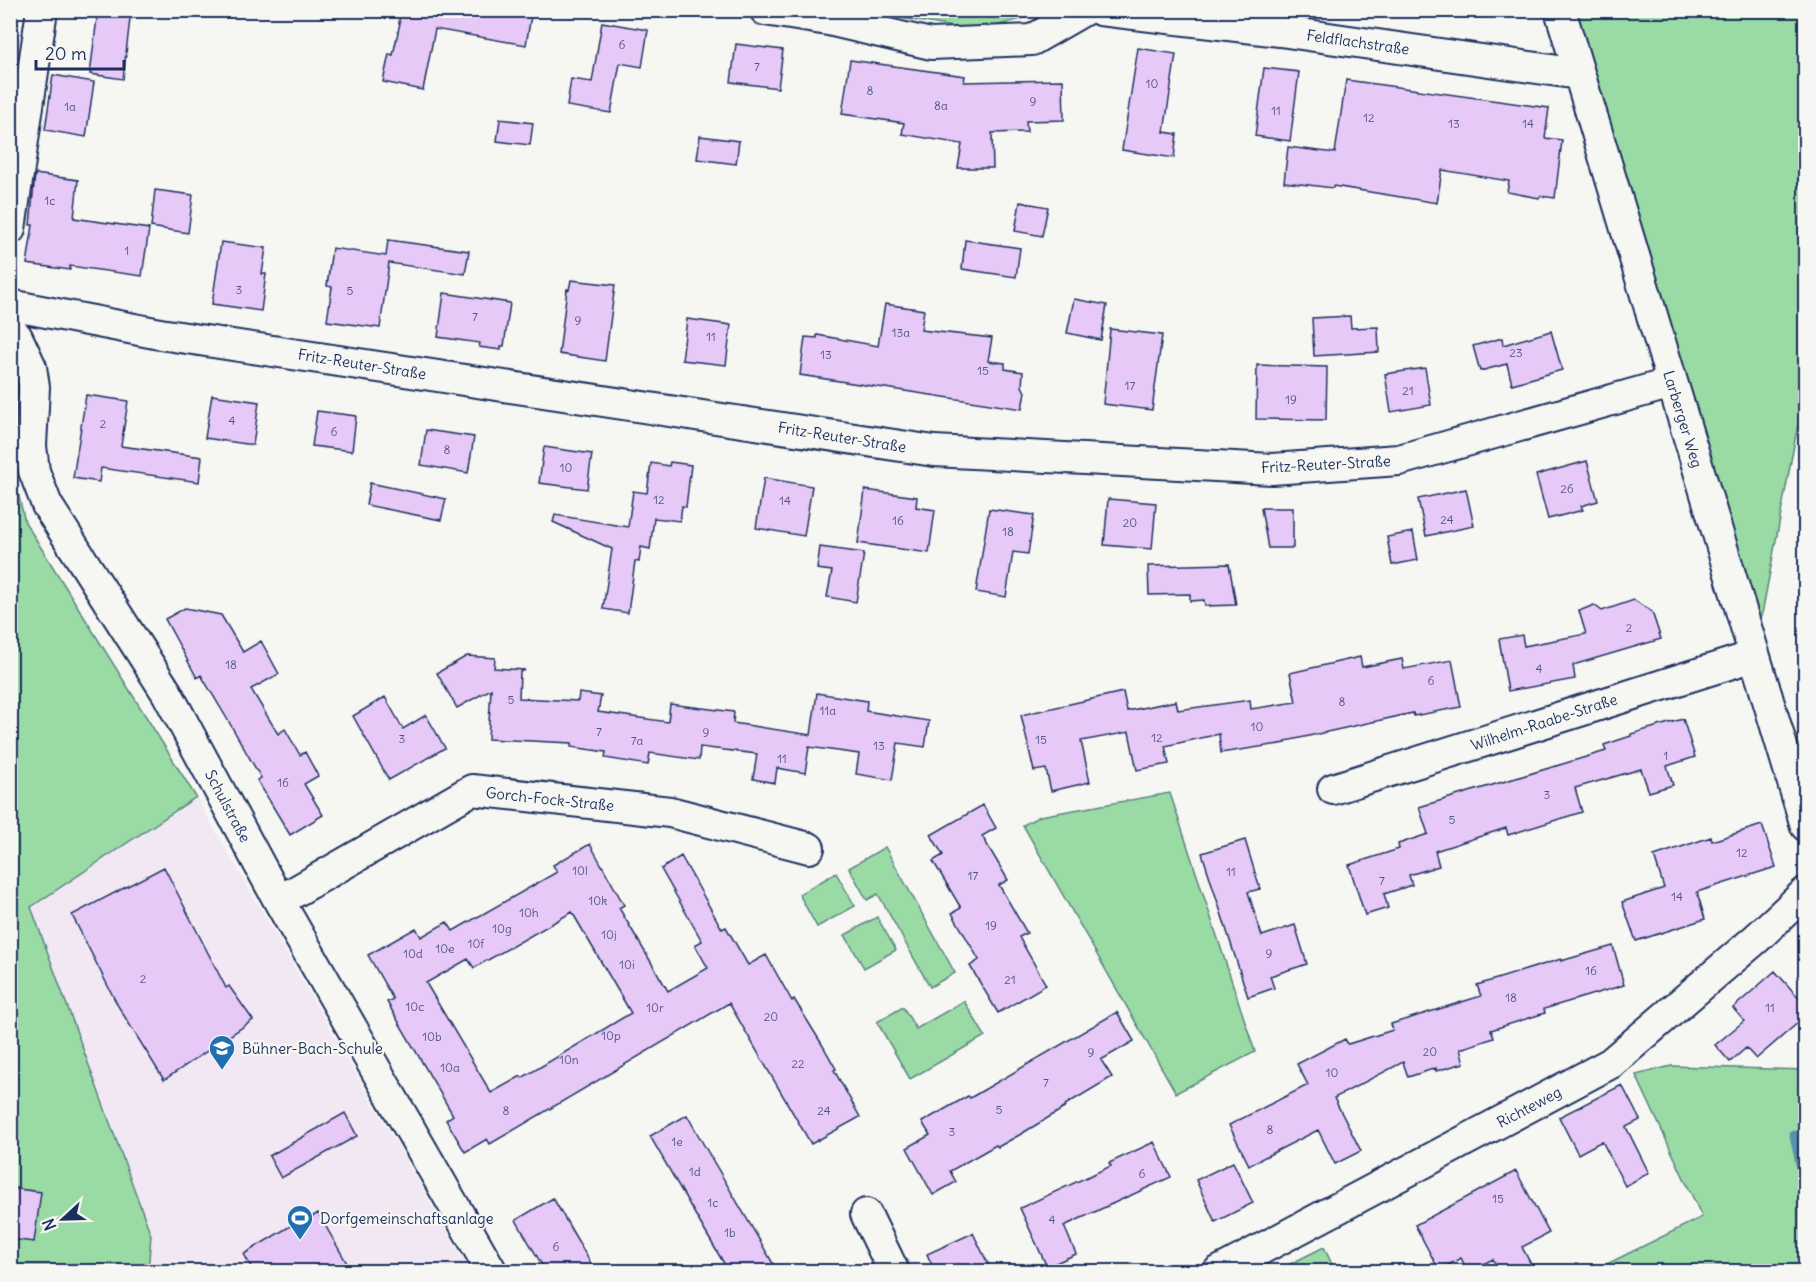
<svg xmlns="http://www.w3.org/2000/svg" width="1816" height="1282" viewBox="0 0 1816 1282" font-family="Delius,sans-serif">
<style>
.built{fill:#f1e8f4}
.green{fill:#9adaa4;stroke:#5a8481;stroke-width:1.5}
.lines{fill:none;stroke-linecap:round;stroke-linejoin:round}
.stream{stroke:#5991ab;stroke-width:9}
.building{fill:#e6c9f7;stroke:#1b2f5e;stroke-width:1.5;fill-rule:evenodd}
.minor-casing{stroke:#1b2f5e;stroke-width:34}
.minor{stroke:#f6f6f2;stroke-width:30}
.labels{text-anchor:middle;dominant-baseline:central;stroke-width:4.5;stroke-linejoin:round;paint-order:stroke}
.number-label{font-size:12px;fill:#4e5684}
.street-label{font-size:15px;fill:#1b2f5e;stroke:#f6f6f2}
.poi-label{font-size:15px;fill:#1b2f5e;stroke:#f6f6f2;text-anchor:start}
</style>
<rect width="100%" height="100%" fill="#f6f6f2"/>
<filter id="ink" filterUnits="userSpaceOnUse"><feTurbulence type="fractalNoise" baseFrequency=".0167" numOctaves="2"/><feDisplacementMap in="SourceGraphic" scale="12" xChannelSelector="R" yChannelSelector="G"/><feConvolveMatrix kernelMatrix="1 2 1 2 8 2 1 2 1" color-interpolation-filters="sRGB"/></filter>
<g filter="url(#ink)">
<!-- built -->
<path class="built" d="M196,797L470,1271H148L151,1235L31,906Z"/>
<!-- green -->
<path class="green" d="M1033,10L1044,13L976,31L861,11Z
M1573,11H1805V399L1798,424L1754,656Z
M10,448L11,463L25,522L196,797L31,907L151,1235L148,1271H11Z
M1170,793L1255,1052L1176,1093L1023,825L1040,816Z
M885,847L955,973L930,987L878,894L867,900L849,868Z
M836,873L855,906L817,927L799,894Z
M877,917L896,950L864,968L845,935Z
M964,1001L985,1036L910,1079L877,1022L903,1007L916,1029Z
M1671,1066L1805,1070V1271H1593L1702,1217L1636,1075Z
M1324,1247L1335,1271H1276Z"/>
<g class="lines">
<!-- stream -->
<path class="stream" d="M1794,1135L1806,1191"/>
</g>
<!-- building -->
<path class="building" d="M98,10H131L123,79L90,74Z
M400,10H532L526,45L435,29L423,90L383,82L389,54L393,55L400,23H399Z
M602,22L648,30L642,67L620,63L611,113L567,106L571,79L592,82Z
M736,44L783,50L778,88L731,82Z
M1138,48L1176,54L1164,132L1177,134L1174,158L1122,150Z
M850,60L965,76L964,82L1063,80L1064,120L1026,121L1027,132L992,133L993,168H958L962,144L902,134L904,123L842,114Z
M1264,68L1299,72L1290,141L1255,136Z
M53,75L94,82L86,137L45,130Z
M1346,80L1549,108L1545,138L1562,140L1555,198L1540,196L1539,198L1507,192L1509,181L1442,170L1437,203L1333,186V188L1284,182L1288,147L1335,153Z
M500,119L533,123L530,145L497,141Z
M700,136L739,141L736,164L697,159Z
M35,174L78,180L74,218L149,229L142,276L70,266V270L27,264L33,225H30Z
M155,190L193,195L188,233L151,227Z
M1020,202L1048,207L1042,236L1015,231Z
M388,240L469,251L465,274L389,263L380,328L327,321L332,287L327,286L332,248L386,256Z
M965,240L1020,248L1016,277L962,269Z
M221,242L266,248L262,274H266L261,311L212,304Z
M571,280L615,285L605,361L559,354L567,289L569,290Z
M444,293L510,303L504,346H501V350L479,347L480,343L438,337Z
M1074,299L1107,305L1101,340L1067,333Z
M885,304L924,310L921,330L992,338L988,361L1005,363V369L1023,372L1022,386L1025,392L1022,409L800,375L805,337L817,338V335L878,346Z
M1350,316L1351,328L1378,327L1379,352L1314,356L1312,318Z
M687,319L731,325L726,365L682,360Z
M1110,329L1162,335L1152,410L1103,404Z
M1551,331L1562,370L1512,384L1507,364L1480,371L1473,346L1502,338L1503,345Z
M1257,365L1327,367L1326,420L1256,419Z
M1425,368L1431,405L1391,412L1385,374Z
M86,395L128,401L121,446L202,457L199,482L101,468L99,482L73,478Z
M212,395L259,402L253,445L205,438Z
M317,411L356,416L352,451L312,446Z
M426,430L474,437L468,473L421,465Z
M544,447L592,454L587,489L539,483Z
M1587,461L1598,501L1581,506L1583,510L1548,519L1536,475Z
M670,462L691,465L686,507L682,506L680,521L654,518L650,549L641,547L639,562L635,561L628,613L603,609L612,549L553,522L555,515L628,527L633,491L647,493L651,463L669,466Z
M764,478L812,486L804,536L756,528Z
M370,483L446,499L441,520L366,505Z
M1466,489L1474,526L1426,536L1418,499Z
M865,490L917,497L916,507L935,510L929,553L858,543Z
M1108,499L1156,503L1152,549L1104,545Z
M1261,508H1293V548H1268Z
M989,509L1034,515L1028,554L1013,552L1006,597L976,592Z
M1413,532L1418,560L1392,565L1387,537Z
M820,547L864,553L856,602L827,597L832,571L817,569Z
M1229,564L1236,605L1205,606L1204,600L1190,601V594L1149,595L1148,566Z
M1634,600L1652,612L1661,639L1573,665L1575,679L1508,691L1499,639L1522,635L1524,646L1586,634L1579,611L1594,605L1602,611Z
M185,608L221,615L243,652L261,641L279,674L251,689L278,734L285,729L300,755L305,752L318,776L304,784L323,815L290,835L257,780L261,778L229,722L201,675L197,678L165,619Z
M467,656L495,658L494,668L525,670L520,672L519,698L578,701L579,693L601,696L598,712L668,722L670,704L734,712L733,723L811,735L817,693L867,701L866,711L929,721L925,747L898,743L892,780L856,774L859,754L809,747L805,773L777,768L775,783L753,779L757,754L700,747L699,760L650,753L648,765L605,758L606,752L571,747L572,743L488,739L491,689L457,708L437,673Z
M1360,657L1362,667L1402,659L1404,669L1452,660L1461,707L1414,716L1413,713L1286,741V743L1221,753L1219,734L1165,746L1169,764L1137,770L1129,732L1081,741L1090,782L1051,791L1046,769L1034,771L1021,715L1123,692L1127,711L1176,701L1178,710L1250,700L1251,709L1296,702L1290,673Z
M385,697L403,729L426,715L445,748L389,780L353,716Z
M1683,719L1695,757L1667,766L1673,785L1649,792L1641,769L1575,788L1582,812L1508,835L1506,828L1435,851L1439,866L1409,875L1412,885L1384,894L1388,908L1365,915L1349,865L1399,849L1398,844L1428,834L1419,807L1606,751L1604,745L1631,736V734Z
M983,805L996,828L982,836L1008,880L999,885L1027,933L1019,937L1046,985L998,1013L970,966L979,960L952,913L961,908L933,861L943,855L931,835Z
M1762,825L1776,867L1697,892L1705,919L1636,941L1622,902L1664,888L1654,856L1711,837L1712,841Z
M1245,840L1260,889L1248,892L1262,936L1295,925L1307,964L1270,976L1274,988L1248,997L1202,853Z
M590,844L624,905L619,908L668,991L708,968L695,945L702,941L661,869L681,856L722,929L726,927L748,965L766,955L792,1001L794,999L823,1046L836,1069L834,1070L860,1117L811,1144L729,1003L490,1144L487,1139L465,1152L446,1120L453,1115L387,1002L393,999L368,955L416,928L421,937L447,922L453,931L557,872L553,865ZM572,912L631,1013L522,1078L521,1076L491,1093L426,983L468,959L474,968Z
M164,867L226,988L229,986L253,1020L164,1080L118,1006L72,915Z
M1613,946L1624,985L1544,1009L1545,1013L1491,1030L1494,1038L1460,1049L1464,1063L1436,1071V1068L1408,1077L1403,1062L1334,1098L1361,1151L1335,1164L1318,1130L1249,1165L1229,1125L1308,1085L1297,1064L1345,1039L1348,1044L1393,1030L1391,1024L1481,996L1477,985L1561,959V961Z
M1775,971L1806,1006V1016L1756,1059L1746,1048L1730,1062L1715,1045L1744,1021L1733,1008Z
M1117,1012L1134,1041L1101,1060L1112,1077L1065,1105L1066,1107L1021,1134L998,1147L996,1145L950,1171L956,1182L933,1195L907,1148L930,1135L922,1122L968,1096L970,1098Z
M1622,1085L1640,1120L1626,1127L1649,1173L1625,1186L1602,1141L1578,1154L1559,1117Z
M345,1113L357,1136L281,1178L269,1156Z
M687,1115L705,1147L778,1272H729L703,1228L650,1136Z
M1154,1142L1171,1177L1064,1226L1076,1254L1047,1267L1020,1208L1111,1166L1109,1163Z
M1233,1162L1253,1203L1215,1222L1196,1180Z
M1516,1171L1549,1233L1522,1247L1535,1272H1499L1493,1259L1468,1272L1461,1258L1439,1270L1415,1225Z
M10,1188L41,1192L34,1242L10,1239Z
M553,1198L596,1272H546L516,1220Z
M318,1213L352,1272H254L244,1254L292,1225L294,1228Z
M973,1233L992,1272H935L927,1254Z"/>
<g class="lines">
<!-- minor casing -->
<g class="minor-casing">
<path id="minor" d="M765,10L828,20L931,44L1032,40L1084,10
M1100,10L1280,31L1579,74
M1560,10L1806,826
M10,229L42,10
M10,305L160,334L934,451L1272,469L1399,460L1672,383
M10,329L17,337L31,367L34,387L31,446L34,471L47,505L167,693L279,901L492,1272
M1333,789L1754,656
M279,901L472,790L670,812L809,848
M866,1214L894,1272
M1218,1272L1611,1063L1757,938L1806,892"/>
</g>
<!-- minor -->
<use href="#minor" class="minor"/>
</g>
</g>
<!-- icons -->
<defs>
<g id="school-pin" transform="scale(1.35)"><path d="M0 17L-7.5 6A9.5 9.5 0 1 1 7.5 6Z" fill="#1f6fb2" stroke="#f6f6f2"/><path d="M0-5L7-2L0 1L-7-2ZM-4 1L0 2.5L4 1V4Q0 6-4 4Z" fill="#fff"/></g>
<g id="stadium-pin" transform="scale(1.35)"><path d="M0 17L-7.5 6A9.5 9.5 0 1 1 7.5 6Z" fill="#1f6fb2" stroke="#f6f6f2"/><path d="M0-5a6.5 5 0 1 0 0 10a6.5 5 0 1 0 0-10ZM-3.5-1.8h7v3.6h-7Z" fill="#fff"/></g>
</defs>
<g fill-rule="evenodd">
<use href="#school-pin" x="222" y="1048"/>
<use href="#stadium-pin" x="300" y="1218"/>
</g>
<g class="labels">
<!-- number labels -->
<g class="number-label">
<text x="622" y="44">6</text>
<text x="757" y="66">7</text>
<text x="1152" y="83">10</text>
<text x="870" y="90">8</text>
<text x="1033" y="101">9</text>
<text x="941" y="105">8a</text>
<text x="70" y="106">1a</text>
<text x="1276" y="110">11</text>
<text x="1369" y="117">12</text>
<text x="1454" y="123">13</text>
<text x="1528" y="123">14</text>
<text x="50" y="200">1c</text>
<text x="127" y="250">1</text>
<text x="239" y="289">3</text>
<text x="350" y="290">5</text>
<text x="475" y="316">7</text>
<text x="578" y="320">9</text>
<text x="901" y="332">13a</text>
<text x="711" y="336">11</text>
<text x="1516" y="352">23</text>
<text x="826" y="354">13</text>
<text x="983" y="370">15</text>
<text x="1130" y="385">17</text>
<text x="1408" y="390">21</text>
<text x="1291" y="399">19</text>
<text x="232" y="420">4</text>
<text x="103" y="423">2</text>
<text x="334" y="431">6</text>
<text x="447" y="449">8</text>
<text x="566" y="467">10</text>
<text x="1567" y="488">26</text>
<text x="659" y="499">12</text>
<text x="785" y="500">14</text>
<text x="1447" y="519">24</text>
<text x="898" y="520">16</text>
<text x="1130" y="522">20</text>
<text x="1008" y="531">18</text>
<text x="1629" y="627">2</text>
<text x="231" y="664">18</text>
<text x="1539" y="668">4</text>
<text x="1431" y="680">6</text>
<text x="511" y="699">5</text>
<text x="1342" y="701">8</text>
<text x="828" y="710">11a</text>
<text x="1257" y="726">10</text>
<text x="599" y="731">7</text>
<text x="706" y="732">9</text>
<text x="1157" y="737">12</text>
<text x="402" y="738">3</text>
<text x="1041" y="739">15</text>
<text x="637" y="740">7a</text>
<text x="879" y="745">13</text>
<text x="1666" y="755">1</text>
<text x="782" y="758">11</text>
<text x="283" y="782">16</text>
<text x="1547" y="794">3</text>
<text x="1452" y="819">5</text>
<text x="1742" y="852">12</text>
<text x="580" y="870">10l</text>
<text x="1231" y="871">11</text>
<text x="973" y="875">17</text>
<text x="1382" y="880">7</text>
<text x="1677" y="896">14</text>
<text x="598" y="900">10k</text>
<text x="529" y="912">10h</text>
<text x="991" y="925">19</text>
<text x="502" y="928">10g</text>
<text x="609" y="934">10j</text>
<text x="476" y="943">10f</text>
<text x="445" y="948">10e</text>
<text x="413" y="953">10d</text>
<text x="1269" y="953">9</text>
<text x="627" y="964">10i</text>
<text x="1591" y="970">16</text>
<text x="143" y="978">2</text>
<text x="1010" y="979">21</text>
<text x="1511" y="997">18</text>
<text x="415" y="1006">10c</text>
<text x="655" y="1007">10r</text>
<text x="1770" y="1007">11</text>
<text x="771" y="1016">20</text>
<text x="611" y="1035">10p</text>
<text x="432" y="1036">10b</text>
<text x="1430" y="1051">20</text>
<text x="1091" y="1052">9</text>
<text x="569" y="1059">10n</text>
<text x="798" y="1063">22</text>
<text x="450" y="1067">10a</text>
<text x="1332" y="1072">10</text>
<text x="1046" y="1082">7</text>
<text x="999" y="1109">5</text>
<text x="506" y="1110">8</text>
<text x="824" y="1110">24</text>
<text x="1270" y="1129">8</text>
<text x="952" y="1131">3</text>
<text x="677" y="1141">1e</text>
<text x="695" y="1171">1d</text>
<text x="1142" y="1173">6</text>
<text x="1498" y="1198">15</text>
<text x="713" y="1202">1c</text>
<text x="1052" y="1219">4</text>
<text x="730" y="1232">1b</text>
<text x="556" y="1246">6</text>
</g>
<!-- street labels -->
<g class="street-label">
<text transform="translate(1358 42) rotate(8)">Feldflachstraße</text>
<text transform="translate(362 364) rotate(9)">Fritz-Reuter-Straße</text>
<text transform="translate(1683 419) rotate(73)">Larberger Weg</text>
<text transform="translate(842 437) rotate(9)">Fritz-Reuter-Straße</text>
<text transform="translate(1326 464) rotate(-3)">Fritz-Reuter-Straße</text>
<text transform="translate(1544 722) rotate(-18)">Wilhelm-Raabe-Straße</text>
<text transform="translate(550 799) rotate(6)">Gorch-Fock-Straße</text>
<text transform="translate(228 806) rotate(62)">Schulstraße</text>
<text transform="translate(1529 1107) rotate(-28)">Richteweg</text>
</g>
<!-- poi labels -->
<g class="poi-label">
<text x="242" y="1048">Bühner-Bach-Schule</text>
<text x="320" y="1218">Dorfgemeinschaftsanlage</text>
</g>
</g>
<!-- margin -->
<rect width="1816" height="1282" fill="none" stroke="#f6f6f2" stroke-width="36"/>
<rect x="18" y="18" width="1780" height="1246" fill="none" stroke="#1b2f5e" stroke-width="2" filter="url(#ink)"/>
<!-- north arrow -->
<g transform="translate(63 1219) rotate(248)" stroke="#f6f6f2" stroke-width="4.5" paint-order="stroke">
<path d="M0-4.5L10 22L0 15L-10 22Z" fill="#1b2f5e"/>
<text y="-9" font-size="16" font-weight="bold" text-anchor="middle" fill="#1b2f5e">N</text>
</g>
<!-- scale -->
<path d="M36 60v9h88v-9" fill="none" stroke="#1b2f5e" stroke-width="3"/>
<text x="45" y="60" font-size="18" fill="#1b2f5e" stroke="#f6f6f2" stroke-width="4.5" paint-order="stroke">20 m</text>
</svg>
